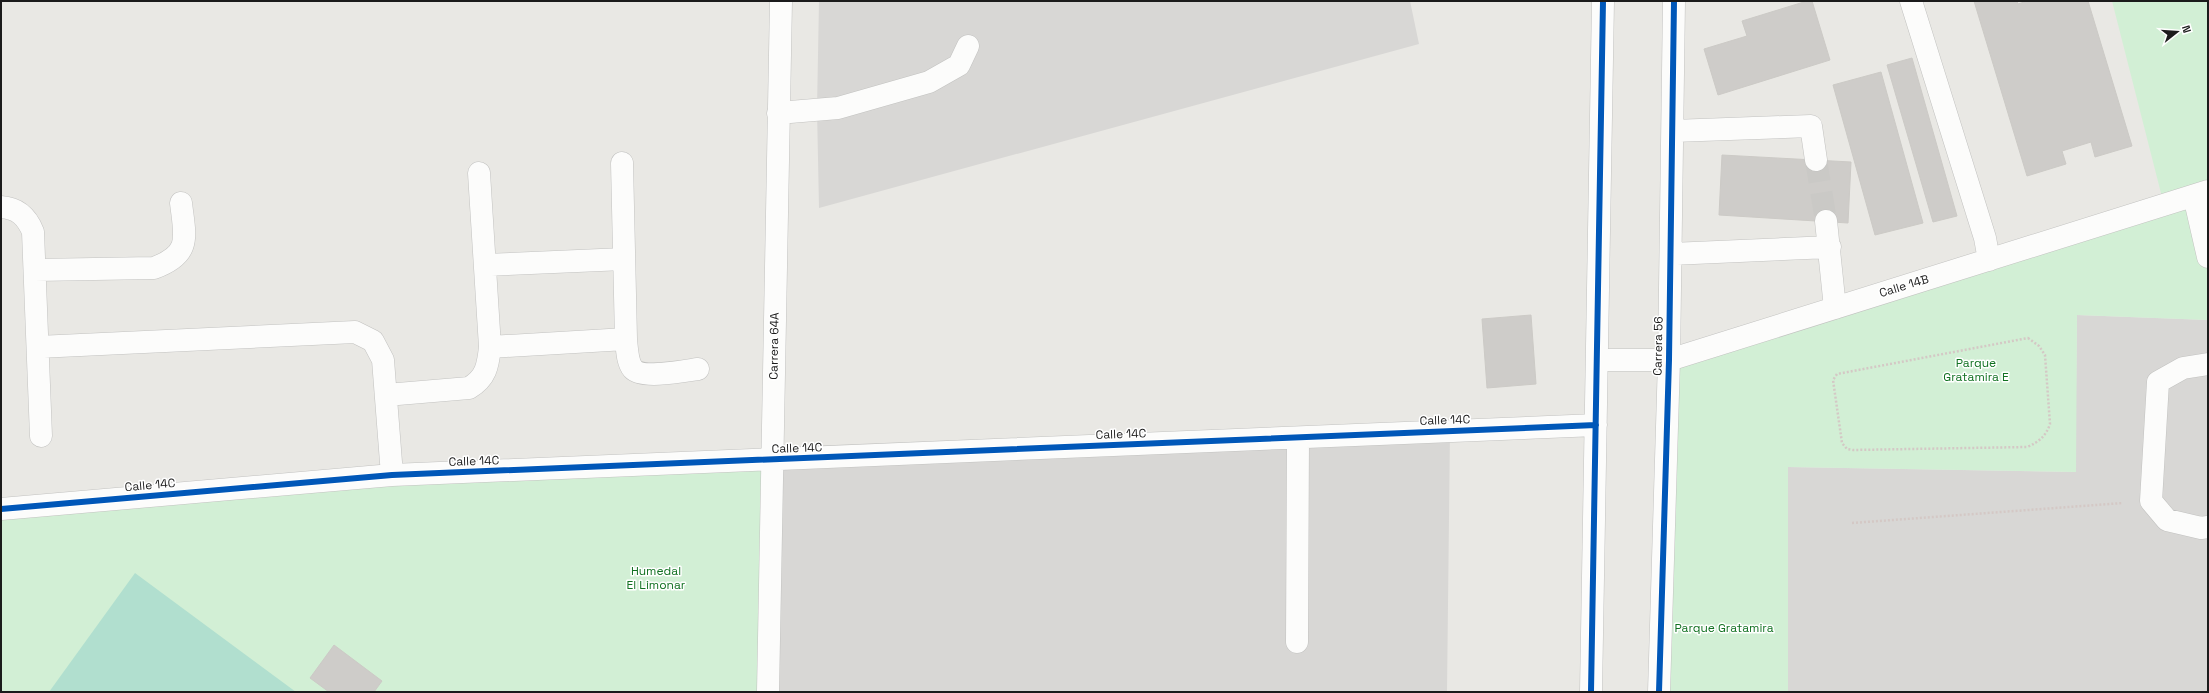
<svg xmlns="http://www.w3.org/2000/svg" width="2209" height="693" viewBox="0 0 2209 693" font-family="'Space Grotesk',sans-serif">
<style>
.residential{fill:#d8d7d5}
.park{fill:#d2efd5}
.pitch{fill:#b1dfcf}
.building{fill:#ceccc9;stroke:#cccac6}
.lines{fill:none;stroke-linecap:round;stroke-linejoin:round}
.minor-tunnel{stroke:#cac9c6;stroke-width:22;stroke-dasharray:22 11;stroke-linecap:butt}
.minor-casing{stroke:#c2c2c0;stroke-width:23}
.path{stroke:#d4c8c5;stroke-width:2.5;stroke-dasharray:2 2;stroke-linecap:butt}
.minor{stroke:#fcfcfb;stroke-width:22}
.cycleway-casing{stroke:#fff;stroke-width:8}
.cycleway{stroke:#0057b8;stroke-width:6}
.labels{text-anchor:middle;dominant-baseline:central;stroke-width:3;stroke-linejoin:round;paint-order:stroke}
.street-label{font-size:12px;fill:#1b1b1b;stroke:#fff}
.park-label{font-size:12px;fill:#117121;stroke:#fff}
</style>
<rect width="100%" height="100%" fill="#e9e8e4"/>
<!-- residential -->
<path class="residential" d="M819,1H1410L1419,44L819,208L817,109Z
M2077,315L2208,320V692H1788V467L2075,472Z
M1450,431L1447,692H768L772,460Z"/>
<!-- park -->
<path class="park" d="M2112,1H2208V320L2077,315L2076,472L1788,467V692H1659L1669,360L2164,205Z
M772,460L768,692H1V509Z"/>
<!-- pitch -->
<path class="pitch" d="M135,573L296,692H49Z"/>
<!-- building -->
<path class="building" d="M1807,1H1812L1830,60L1718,95L1704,49L1747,36L1742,21Z
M1974,1H2017L2018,4L2027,1H2088L2132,146L2095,157L2091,142L2062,151L2066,164L2027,176Z
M1912,58L1957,216L1933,222L1887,65Z
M1881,72L1923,223L1875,235L1833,85Z
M1722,155L1851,162L1848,223L1719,215Z
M1531,315L1536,384L1487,388L1482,319Z
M334,645L382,681L374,692H329L310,678Z"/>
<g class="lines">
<!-- minor-tunnel -->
<path class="minor-tunnel" d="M1816,160L1826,221"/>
<!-- minor casing -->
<g class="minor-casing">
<path id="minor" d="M1911,1L1985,238L1989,260
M778,113L838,108L929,82L959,65L968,46
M1673,131L1811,126L1816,160
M622,163L626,339C627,348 627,362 633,369C642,379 684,371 698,369
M2194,196L2208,257
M1,207C18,208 27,217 33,232L41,436
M1826,221L1835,308
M1671,254L1830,247
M485,265L624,259
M35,270L154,268C192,254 185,237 181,203
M38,347L355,332L373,341L383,360L392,475
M490,347L626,339
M1597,360H1669L2208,191
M2208,364L2183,368L2158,382L2151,501L2167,520L2201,528L2208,527
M386,395L469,388C486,378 488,366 490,347L479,173
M1,509L392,475L1596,425
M1297,642L1298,438
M768,692L781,1
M1591,692L1603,1
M1659,692L1669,360L1674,1"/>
</g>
<!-- path -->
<path class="path" d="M2028,338L2039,346L2045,355L2050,424C2046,436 2039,442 2027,447L1853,450L1847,449L1842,443L1833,380L1837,374Z
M1852,523L2123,503"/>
<!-- minor -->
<use href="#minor" class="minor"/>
<!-- cycleway casing -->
<g class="cycleway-casing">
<path id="cycleway" d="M1,509L392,475L1596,425
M1591,692L1603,1
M1659,692L1669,360L1674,1"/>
</g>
<!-- cycleway -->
<use href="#cycleway" class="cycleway"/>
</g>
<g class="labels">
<!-- street labels -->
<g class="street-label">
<text transform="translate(1904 286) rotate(-17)">Calle 14B</text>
<text transform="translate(774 346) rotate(-89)">Carrera 64A</text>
<text transform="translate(1658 346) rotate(-89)">Carrera 56</text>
<text transform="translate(1445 420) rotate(-2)">Calle 14C</text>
<text transform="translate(1121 434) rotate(-2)">Calle 14C</text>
<text transform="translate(797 448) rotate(-2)">Calle 14C</text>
<text transform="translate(474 461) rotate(-2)">Calle 14C</text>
<text transform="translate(150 485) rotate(-5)">Calle 14C</text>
</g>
<!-- park labels -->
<g class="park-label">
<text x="1976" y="363">Parque<tspan x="1976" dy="14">Gratamira E</tspan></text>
<text x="656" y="571">Humedal<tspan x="656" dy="14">El Limonar</tspan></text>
<text x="1724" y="628">Parque Gratamira</text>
</g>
</g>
<!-- border -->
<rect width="2209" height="693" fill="none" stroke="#1b1b1b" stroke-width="4"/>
<!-- north arrow -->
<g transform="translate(2177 32) rotate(73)" stroke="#ffffff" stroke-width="3" paint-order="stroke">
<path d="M0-3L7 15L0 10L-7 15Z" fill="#1b1b1b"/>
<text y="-6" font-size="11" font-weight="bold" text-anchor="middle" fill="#1b1b1b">N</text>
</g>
</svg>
